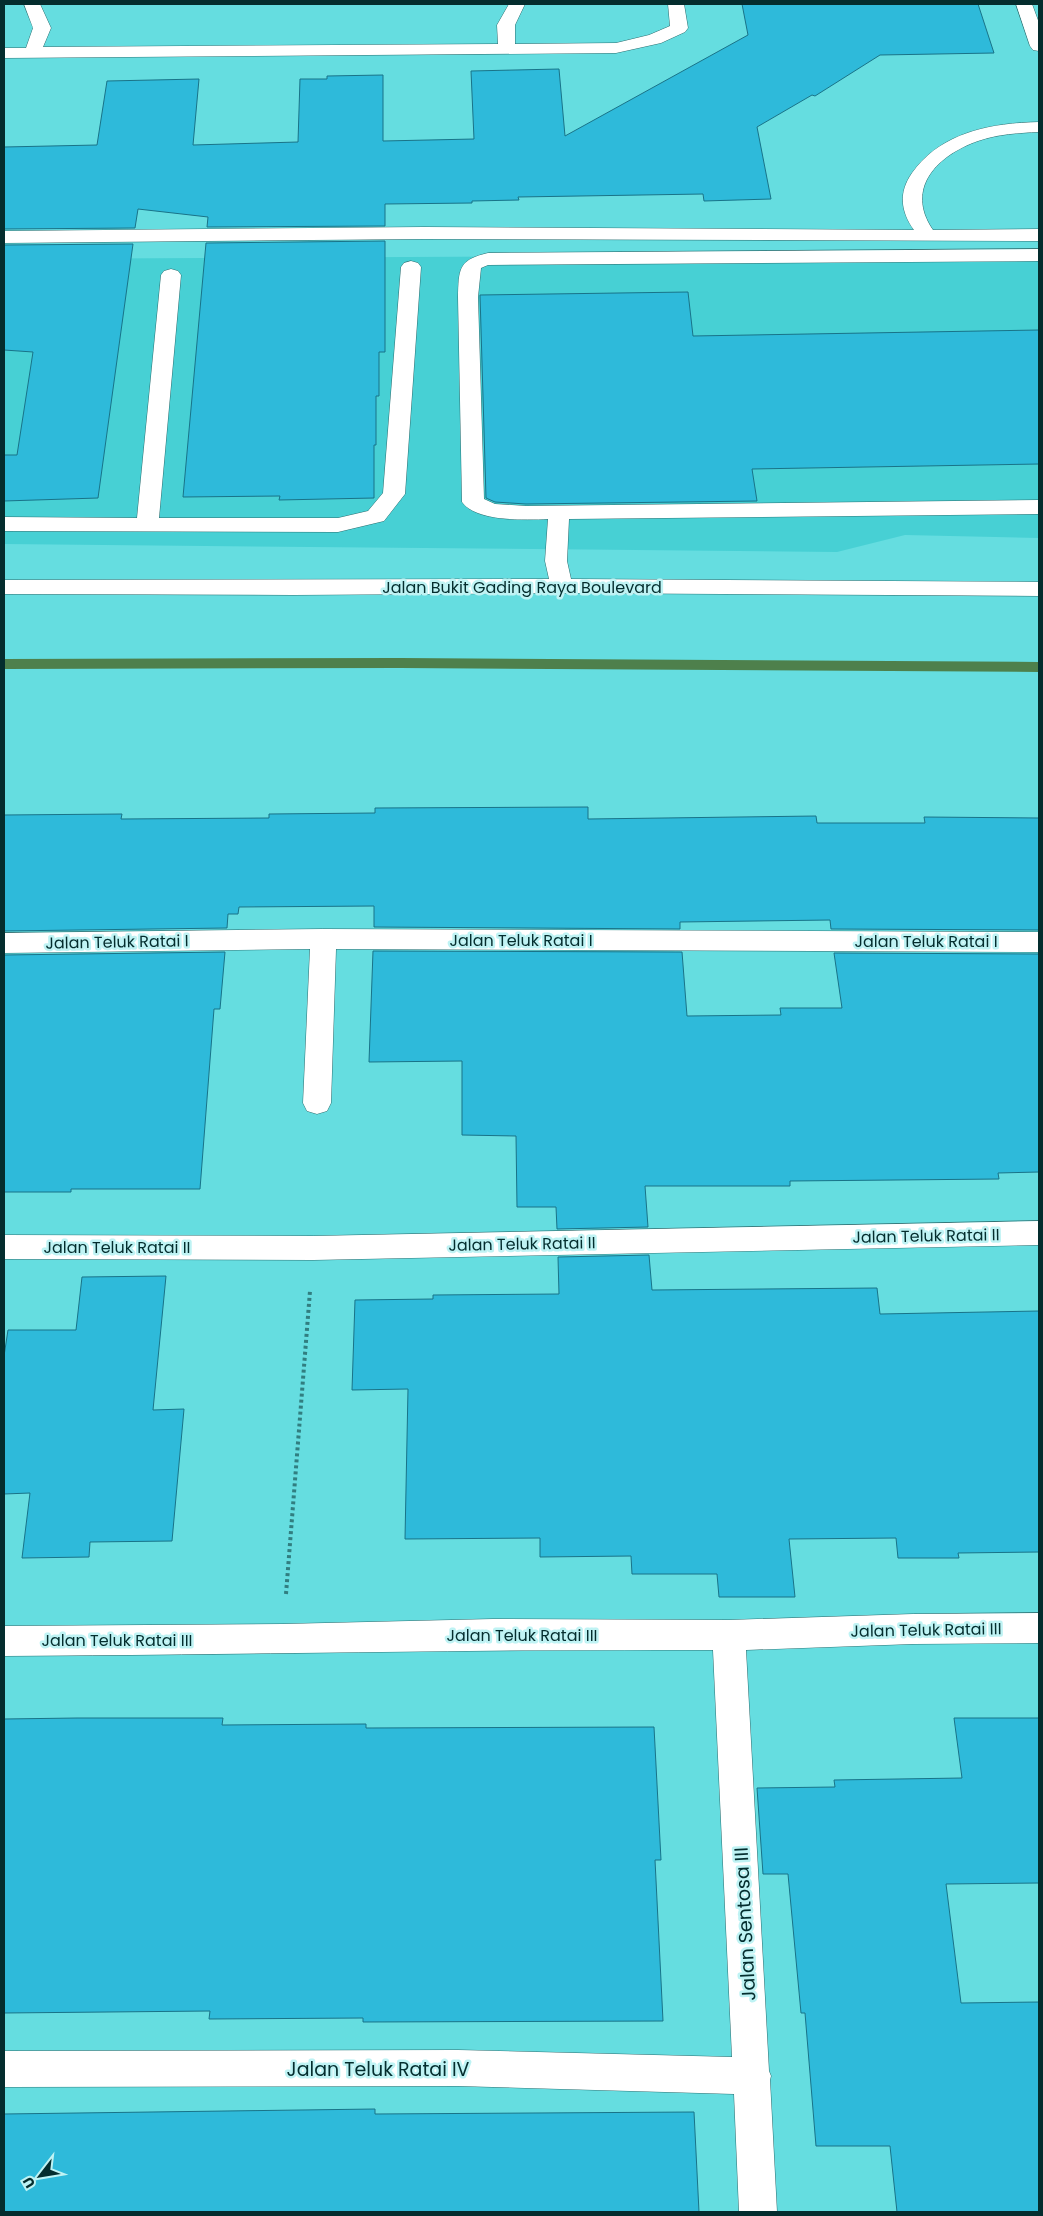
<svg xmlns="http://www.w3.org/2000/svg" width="1043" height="2216" viewBox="0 0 1043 2216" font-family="Poppins,sans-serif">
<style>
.built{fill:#47d0d4}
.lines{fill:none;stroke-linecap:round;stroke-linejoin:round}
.stream{fill:#4e804c;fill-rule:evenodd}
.building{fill:#2ebada;stroke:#197388}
.minor-casing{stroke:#2e6d6f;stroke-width:1}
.path{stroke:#317e80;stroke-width:4;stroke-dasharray:3 3;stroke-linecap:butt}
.minor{fill:#fff;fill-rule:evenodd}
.labels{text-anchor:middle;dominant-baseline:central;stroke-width:5;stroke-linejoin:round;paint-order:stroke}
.street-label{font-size:16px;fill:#042d2e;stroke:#bff3f4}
.near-street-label{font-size:19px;fill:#042d2e;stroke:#bff3f4}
</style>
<rect width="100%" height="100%" fill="#65dde0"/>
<!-- built -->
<path class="built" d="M1039,254V538L905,535L837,552L4,544V259Z"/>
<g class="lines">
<!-- stream -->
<path class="stream" d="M400,658L1039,662V672L400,668L4,669V659Z"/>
</g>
<!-- building -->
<path class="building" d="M742,4H978L994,53L880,55L815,96L812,95L757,127L771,199L704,201L703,194L518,197L519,200L472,201V203L385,204V226L207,227L208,217L138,209L135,228L4,229V147L97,145L107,81L199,79L193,145L298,142L300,79H327V76L383,75V141L474,139L471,71L559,69L565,136L748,35Z
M385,241V352H379V396H376V445H374V498L279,500L280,496L183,497L206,243Z
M133,244L98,498L4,501V455H17L33,352L4,350V245Z
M688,292L693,336L1039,330V464L752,469L757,501L526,504L495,502L486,498L480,295Z
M588,807V819L816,816L817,823H925L924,817L1039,818V930L831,929L830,920L680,922V929L374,927V906L239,907L238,914H228L227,928L4,931V815L122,814L121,819L269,818V814L375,813V808Z
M373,951L682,952L687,1016L781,1015L780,1008H842L834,953L1039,954V1172L998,1173L999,1179L790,1181V1186H645L648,1227L557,1229L556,1207H517L516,1136L462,1135V1061L369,1062Z
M225,952L220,1009H214L200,1189H71V1192H4V955Z
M649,1255L652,1290L877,1288L880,1314L1039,1311V1552L958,1553L959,1558H898L896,1538L789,1539L795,1597H719L717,1574H632L631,1556L540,1557V1538L405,1539L408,1389L352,1390L355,1300L433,1299V1295L559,1294L558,1257Z
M166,1276L153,1410L184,1409L172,1541L90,1542L89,1557L22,1558L30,1493L4,1494V1356L8,1330H76L82,1277Z
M77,1718H223L222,1725L366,1724V1728L654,1727L661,1860H655L663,2021L363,2022V2018L209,2019L210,2011L4,2013V1719Z
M954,1718H1039V1883L946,1884L961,2003L1039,2002V2212H897L890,2146H816L805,2013H801L788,1874H763L757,1788L835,1787L834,1780L962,1778Z
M375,2109V2114L694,2112L699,2212H4V2114Z"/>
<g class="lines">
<!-- minor casing -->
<g class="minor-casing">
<path id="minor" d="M24,4H40L51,28L43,47L498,44L497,25L509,4H525L515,25V44L616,43L649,35L670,26L668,4H684L688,28L685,32L661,43L616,53L4,58V48H26L33,28Z
M1016,4H1032L1039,23V51L1033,50L1030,46Z
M1039,122V132C1019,133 998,134 978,141C938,155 904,188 933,230L1039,229V241L424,239L4,243V231L424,227L914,230C901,212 898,193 912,173C941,132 992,123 1039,122Z
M1039,249V261L488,265L481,268L478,297L484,499L495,504L526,506L1039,500V514L569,519L567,561L571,579L1039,582V596L562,593L293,595L4,594V580L549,579L545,561L548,519C526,520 476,522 462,502L458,297C459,269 458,260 488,253Z
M411,261L418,263L421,267L405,494L384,521L338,532L4,531V517L137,518L161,275L164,271L171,269L178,271L181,275L159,518H338L368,511L383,493L401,267L404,263Z
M323,929L1039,932V952L336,949L331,1103L327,1111L317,1114L307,1111L303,1103L310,949L4,953V933Z
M1039,1221V1245L313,1260L4,1259V1235L313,1236Z
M1039,1613V1643L913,1644L746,1650L769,2071L771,2076L770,2080L777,2212H739L734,2094L458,2086L4,2087V2051L458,2050L732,2057L713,1650C477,1649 241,1655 4,1656V1626L283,1624L493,1619L729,1620L913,1614Z"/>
</g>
<!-- path -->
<path class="path" d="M286,1594L310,1291"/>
<!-- minor -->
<use href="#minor" class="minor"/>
</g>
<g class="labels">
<!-- street labels -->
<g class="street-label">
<text x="522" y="587">Jalan Bukit Gading Raya Boulevard</text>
<text x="521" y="940">Jalan Teluk Ratai I</text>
<text x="926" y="941">Jalan Teluk Ratai I</text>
<text transform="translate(117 942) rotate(-1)">Jalan Teluk Ratai I</text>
<text transform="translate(926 1236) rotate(-1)">Jalan Teluk Ratai II</text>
<text transform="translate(522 1244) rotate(-1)">Jalan Teluk Ratai II</text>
<text x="117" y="1247">Jalan Teluk Ratai II</text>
<text transform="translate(926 1630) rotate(-1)">Jalan Teluk Ratai III</text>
<text x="522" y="1635">Jalan Teluk Ratai III</text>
<text x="117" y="1640">Jalan Teluk Ratai III</text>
</g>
<!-- near-street labels -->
<g class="near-street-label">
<text transform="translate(745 1924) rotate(-93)">Jalan Sentosa III</text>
<text x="378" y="2069">Jalan Teluk Ratai IV</text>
</g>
</g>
<!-- border -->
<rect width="1043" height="2216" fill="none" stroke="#042d2e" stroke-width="10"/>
<!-- north arrow -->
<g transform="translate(40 2176) rotate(239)" stroke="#bff3f4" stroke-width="4" paint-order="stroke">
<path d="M0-4L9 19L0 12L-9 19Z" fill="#042d2e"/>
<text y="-8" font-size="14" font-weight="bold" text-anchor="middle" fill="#042d2e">U</text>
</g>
</svg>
